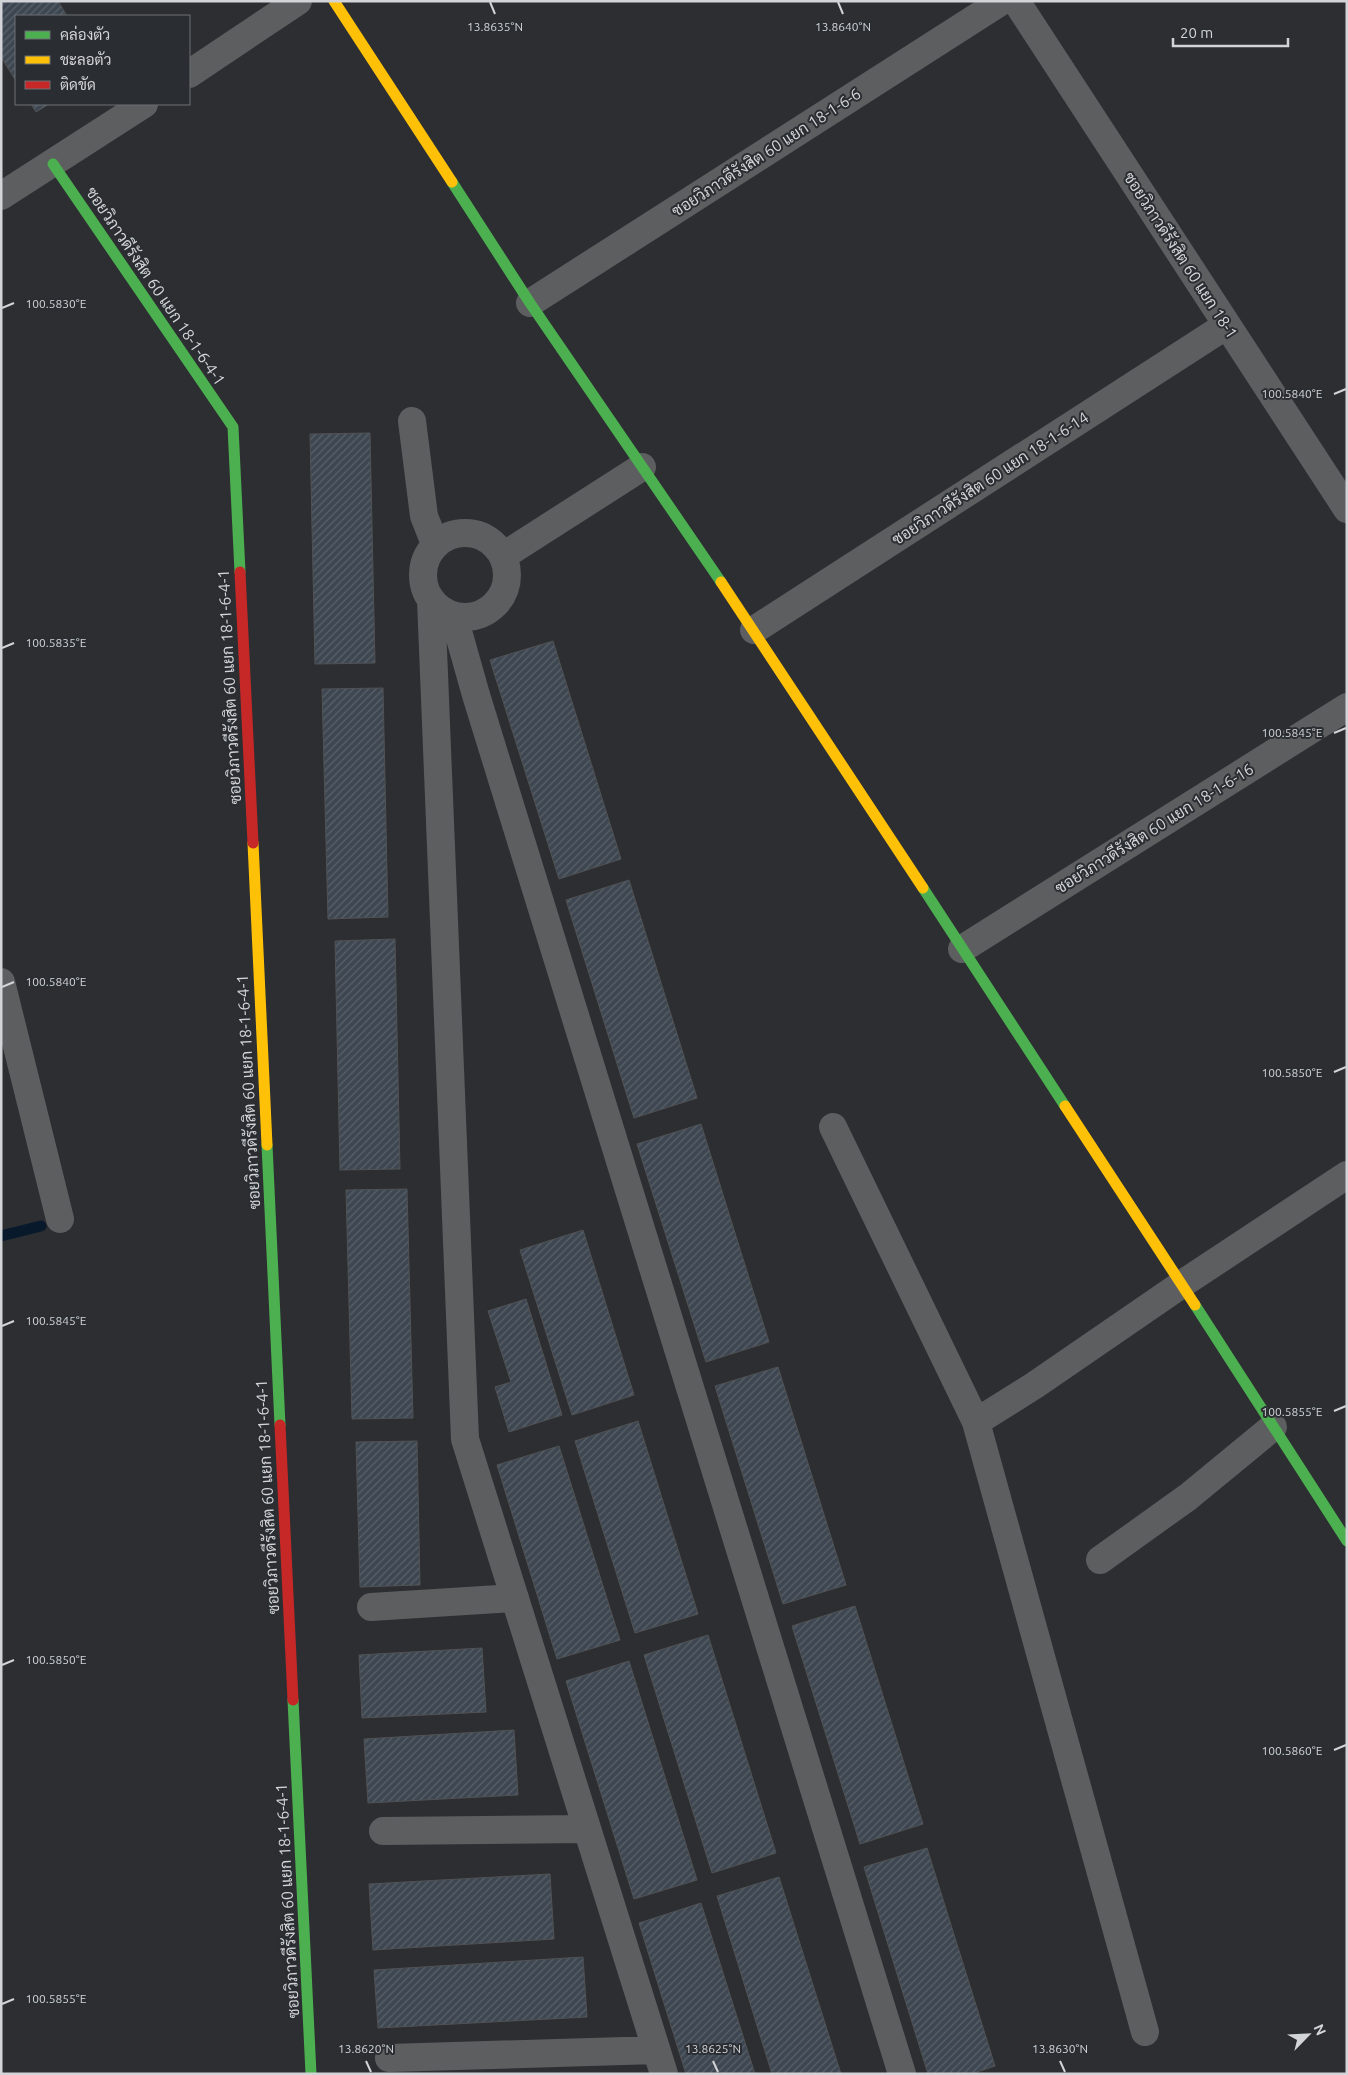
<svg xmlns="http://www.w3.org/2000/svg" width="1348" height="2075" viewBox="0 0 1348 2075" font-family="Ubuntu,Sarabun,sans-serif">
<style>
.lines{fill:none;stroke-linecap:round;stroke-linejoin:round}
.stream{stroke:#08192c;stroke-width:11}
.building{fill:url(#building-hatch);stroke:#505254}
.street{stroke:#5d5e5f;stroke-width:28}
.fast{stroke:#4caf50;stroke-width:11}
.slow{stroke:#ffc107;stroke-width:11}
.jam{stroke:#c62828;stroke-width:11}
.ticks{fill:none;stroke:#d2d4d7;stroke-width:2}
.labels{text-anchor:middle;dominant-baseline:central;stroke-width:4;stroke-linejoin:round;paint-order:stroke}
.street-label{font-size:16px;fill:#d2d4d7;stroke:#2a2e33}
.ticks-label{font-size:12px;text-anchor:middle;fill:#d2d4d7;stroke:#2a2e33;stroke-width:4;stroke-linejoin:round;paint-order:stroke}
</style>
<defs>
<pattern id="building-hatch" width="6" height="6" patternUnits="userSpaceOnUse" patternTransform="scale(1.25)"><rect width="6" height="6" fill="#3e4751"/><path d="M-1 1l2-2M0 6l6-6M5 7l2-2" fill="none" stroke="#596169"/></pattern>
</defs>
<rect width="100%" height="100%" fill="#2c2e31"/>
<g class="lines">
<!-- stream -->
<path class="stream" d="M1,1236L41,1226"/>
</g>
<!-- building -->
<path class="building" d="M1,1H58L67,16H16V81L1,57Z
M31,104H49L36,112Z
M370,433L375,663L315,664L310,434Z
M553,641L621,859L559,879L490,660Z
M383,688L388,917L328,919L322,689Z
M629,880L697,1098L634,1118L566,900Z
M395,939L400,1169L340,1170L335,941Z
M701,1124L769,1342L706,1362L637,1144Z
M407,1189L413,1418L352,1419L346,1190Z
M583,1230L634,1395L572,1415L520,1250Z
M526,1299L562,1415L509,1432L495,1387L511,1382L488,1311Z
M778,1367L846,1585L783,1604L715,1386Z
M638,1421L698,1614L635,1633L575,1441Z
M417,1441L420,1585L360,1587L356,1442Z
M559,1446L620,1640L557,1659L497,1465Z
M855,1606L923,1824L860,1844L792,1626Z
M708,1635L776,1853L712,1873L644,1655Z
M482,1648L486,1712L362,1718L359,1655Z
M629,1661L697,1880L634,1899L566,1681Z
M514,1730L518,1795L368,1803L364,1739Z
M927,1848L995,2066L971,2074H928L864,1867Z
M550,1874L554,1939L373,1950L369,1884Z
M779,1877L841,2074H772L717,1896Z
M701,1903L755,2074H686L639,1923Z
M583,1957L587,2017L378,2028L374,1970Z"/>
<g class="lines">
<!-- street -->
<path class="street" d="M1016,1L1347,509
M189,74L298,1
M1,196L144,104
M530,303L1002,1
M412,421L424,516L435,544
M423 575a42 42 0 1 1 84 0a42 42 0 1 1-84 0Z
M503,556L642,467
M431,600L465,1439L664,2074
M454,617L476,695L902,2074
M754,630L1227,325
M962,949L1347,707
M1,982L60,1219
M833,1127L976,1422L1145,2032
M976,1422L1035,1385L1182,1284L1347,1175
M1100,1560L1188,1497L1273,1427
M371,1607L515,1598
M383,1831L587,1829
M389,2058L656,2050"/>
<!-- fast -->
<path class="fast" d="M53,164L233,427L240,572
M452,182L530,303L721,582
M923,888L1065,1106
M267,1145L280,1425
M1195,1305L1347,1541
M293,1700L311,2074"/>
<!-- slow -->
<path class="slow" d="M334,1L452,182
M721,582L923,888
M253,843L267,1145
M1065,1106L1195,1305"/>
<!-- jam -->
<path class="jam" d="M240,572L253,843
M280,1425L293,1700"/>
</g>
<!-- ticks -->
<path class="ticks" d="M490,2L495,14M838,2L843,14M2,308L14,303M1334,394L1346,389M2,648L14,643M1334,733L1346,728M2,987L14,982M1334,1072L1346,1067M2,1326L14,1321M1334,1411L1346,1406M2,1665L14,1660M1334,1750L1346,1745M2,2004L14,1999M366,2061L371,2072M713,2061L718,2072M1060,2061L1065,2072"/>
<g class="labels">
<!-- street labels -->
<g class="street-label">
<text transform="translate(766 152) rotate(-33)">ซอยวิภาวดีรังสิต 60 แยก 18-1-6-6</text>
<text transform="translate(1181 255) rotate(57)">ซอยวิภาวดีรังสิต 60 แยก 18-1</text>
<text transform="translate(156 286) rotate(56)">ซอยวิภาวดีรังสิต 60 แยก 18-1-6-4-1</text>
<text transform="translate(990 478) rotate(-33)">ซอยวิภาวดีรังสิต 60 แยก 18-1-6-14</text>
<text transform="translate(229 687) rotate(-93)">ซอยวิภาวดีรังสิต 60 แยก 18-1-6-4-1</text>
<text transform="translate(1154 828) rotate(-32)">ซอยวิภาวดีรังสิต 60 แยก 18-1-6-16</text>
<text transform="translate(248 1092) rotate(-93)">ซอยวิภาวดีรังสิต 60 แยก 18-1-6-4-1</text>
<text transform="translate(267 1497) rotate(-93)">ซอยวิภาวดีรังสิต 60 แยก 18-1-6-4-1</text>
<text transform="translate(287 1901) rotate(-93)">ซอยวิภาวดีรังสิต 60 แยก 18-1-6-4-1</text>
</g>
</g>
<g class="ticks-label">
<text x="495" y="31">13.8635°N</text>
<text x="843" y="31">13.8640°N</text>
<text x="56" y="308">100.5830°E</text>
<text x="1292" y="398">100.5840°E</text>
<text x="56" y="647">100.5835°E</text>
<text x="1292" y="737">100.5845°E</text>
<text x="56" y="986">100.5840°E</text>
<text x="1292" y="1077">100.5850°E</text>
<text x="56" y="1325">100.5845°E</text>
<text x="1292" y="1416">100.5855°E</text>
<text x="56" y="1664">100.5850°E</text>
<text x="1292" y="1755">100.5860°E</text>
<text x="56" y="2003">100.5855°E</text>
<text x="366" y="2053">13.8620°N</text>
<text x="713" y="2053">13.8625°N</text>
<text x="1060" y="2053">13.8630°N</text>
</g>
<!-- border -->
<rect width="1348" height="2075" fill="none" stroke="#d2d4d7" stroke-width="5"/>
<!-- legend -->
<rect x="15" y="15" width="175" height="90" fill="#2a2e33" stroke="#6d7075"/>
<rect x="25" y="31" width="25" height="8" fill="#4caf50" stroke="#6d7075"/>
<text x="60" y="40" font-size="15" fill="#d2d4d7">คล่องตัว</text>
<rect x="25" y="56" width="25" height="8" fill="#ffc107" stroke="#6d7075"/>
<text x="60" y="65" font-size="15" fill="#d2d4d7">ชะลอตัว</text>
<rect x="25" y="81" width="25" height="8" fill="#c62828" stroke="#6d7075"/>
<text x="60" y="90" font-size="15" fill="#d2d4d7">ติดขัด</text>
<!-- north arrow -->
<g transform="translate(1308 2035) rotate(66)" stroke="#2a2e33" stroke-width="4" paint-order="stroke">
<path d="M0-4L9 19L0 12L-9 19Z" fill="#d2d4d7"/>
<text y="-8" font-size="14" font-weight="bold" text-anchor="middle" fill="#d2d4d7">N</text>
</g>
<!-- scale -->
<path d="M1173 38v8h115v-8" fill="none" stroke="#d2d4d7" stroke-width="2.5"/>
<text x="1180" y="38" font-size="15" fill="#d2d4d7" stroke="#2a2e33" stroke-width="4" paint-order="stroke">20 m</text>
</svg>
